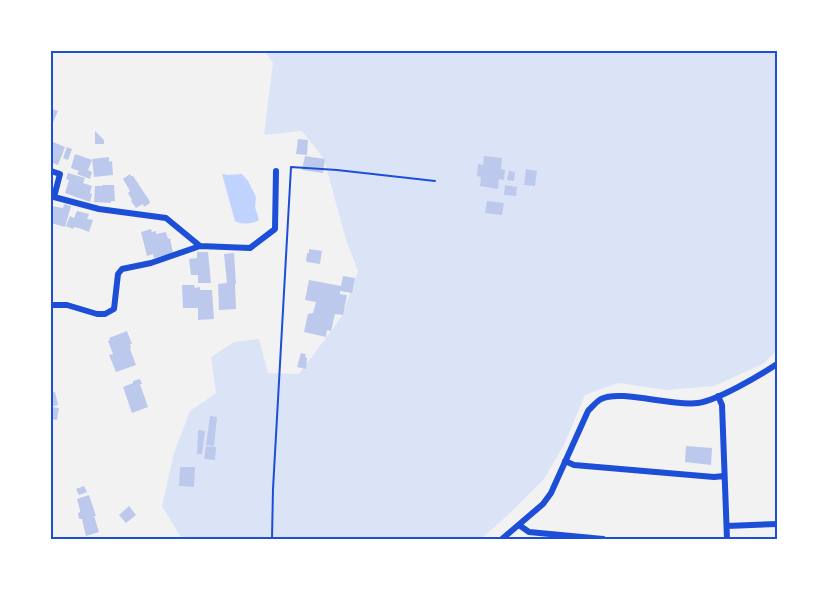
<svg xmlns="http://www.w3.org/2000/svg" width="828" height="590" viewBox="0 0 828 590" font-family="Signika,sans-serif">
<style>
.green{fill:#dbe4f7}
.water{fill:#bfd3fe}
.building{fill:#bdc9ec}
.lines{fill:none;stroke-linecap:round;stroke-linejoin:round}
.path{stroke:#1d4ed8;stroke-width:2}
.minor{stroke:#1d4ed8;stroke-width:6}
.neatline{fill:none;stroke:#1d4ed8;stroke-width:2}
</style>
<rect width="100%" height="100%" fill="#f2f2f2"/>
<!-- green -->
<path class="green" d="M265,51H777V350L763,364L714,386L666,390L618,383L585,395L564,445L544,479L511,512L481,539H189L180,536L162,506L174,453L190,411L216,393L211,357L234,342L259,339L268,373L299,374L342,316L358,271L346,240L324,159L302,131L264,135L273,63Z"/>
<!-- water -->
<path class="water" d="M222,174L228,175L242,174L248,181L256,197L255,207L259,220C252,224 242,225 235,221Z"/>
<!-- building -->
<path class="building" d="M51,109L58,111L51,127Z
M95,131L104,140V144H95Z
M298,139L308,140L307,155L296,154Z
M51,141L65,147L58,165L51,162Z
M67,147L72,149L68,160L63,158Z
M75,154L92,160L88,170L92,172L90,179L77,174L79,171L71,168Z
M305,156L325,159L323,173L302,170Z
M484,156L502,158L501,169L505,170L504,180L499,179L498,189L480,186L481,177L477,176L478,164L483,165Z
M109,157V162L112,161L113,175L94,177L92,159Z
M526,169L537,171L535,186L524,185Z
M509,171L515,172L514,181L507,180Z
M68,173L85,178L83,183L92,186L90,193L92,194L90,202L65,193L69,180L66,179Z
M130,174L131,176H133L149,200L150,203L144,207L143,204L136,208L131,201L132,200L128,193L130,191L123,179Z
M102,185H114L115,201H111V203L94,202L95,186H102Z
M505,185L517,187L516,196L504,195Z
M487,201L504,203L502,215L485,213Z
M64,204L71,206L65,227L51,223V206L63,208Z
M77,211L89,214L87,219L93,220L89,232L79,228L74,227L73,229L66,226L70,216L74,218Z
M151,229L152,232L156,231V234L166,232L168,239L170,238L173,253L154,258L153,254L147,256L141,232Z
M309,249L322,251L320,264L307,262L306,261L307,253H309Z
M197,252H208L211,283H198V275H191L189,259L197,258Z
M234,253L236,284H235L236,309L219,310L218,284L227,283L224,254Z
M343,276L355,278L352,293L340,291V294L347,295L343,315L335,314L331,331L327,330L326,337L304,332L308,314L313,313L316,302L305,300L309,280L341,286Z
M182,285H194L195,288L200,287V290H212L214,319L198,320V308H183Z
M127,331L132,344H130L131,348L130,349L136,365L116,372L109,355L113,354L108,341L110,340L109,338Z
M301,353L306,354L305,357L307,358L306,369L297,367Z
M140,379L142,384H140L148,407L132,413L123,387L133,383V381Z
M55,392L58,405L53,406L51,393Z
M51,407L59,408L57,420L51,419Z
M210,416L217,417L214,446L206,445Z
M198,430L205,431L202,454H197Z
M206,446L216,447L215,460L204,459Z
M686,446L712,448L711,465L685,462Z
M180,467H195L194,487L179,486Z
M84,486L87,492L79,495L76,489Z
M89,495L96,516H94L99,532L86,536L82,519H79L78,513L80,512V510L77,499Z
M129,506L136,515L126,523L119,515Z"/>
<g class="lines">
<!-- path -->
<path class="path" d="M272,539L273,489L291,167L337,170L435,181"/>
<!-- minor -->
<path class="minor" d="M51,171L60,174L54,197L99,209L166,218L200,246L250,248L275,229L276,171
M51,305H67L97,314H105L114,309L118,274L122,269L151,263L200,246
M718,396L722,405L727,539
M565,461L574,465L714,477L724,476
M519,525L529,532L603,539
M727,526L777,524
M502,539L543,504L551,493L588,411C592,407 596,402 601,399C621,389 672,407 698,403C718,400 759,376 777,364"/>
</g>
<!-- border -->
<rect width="828" height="590" fill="none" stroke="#ffffff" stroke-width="105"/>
<rect x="52" y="52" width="724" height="486" class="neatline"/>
</svg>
